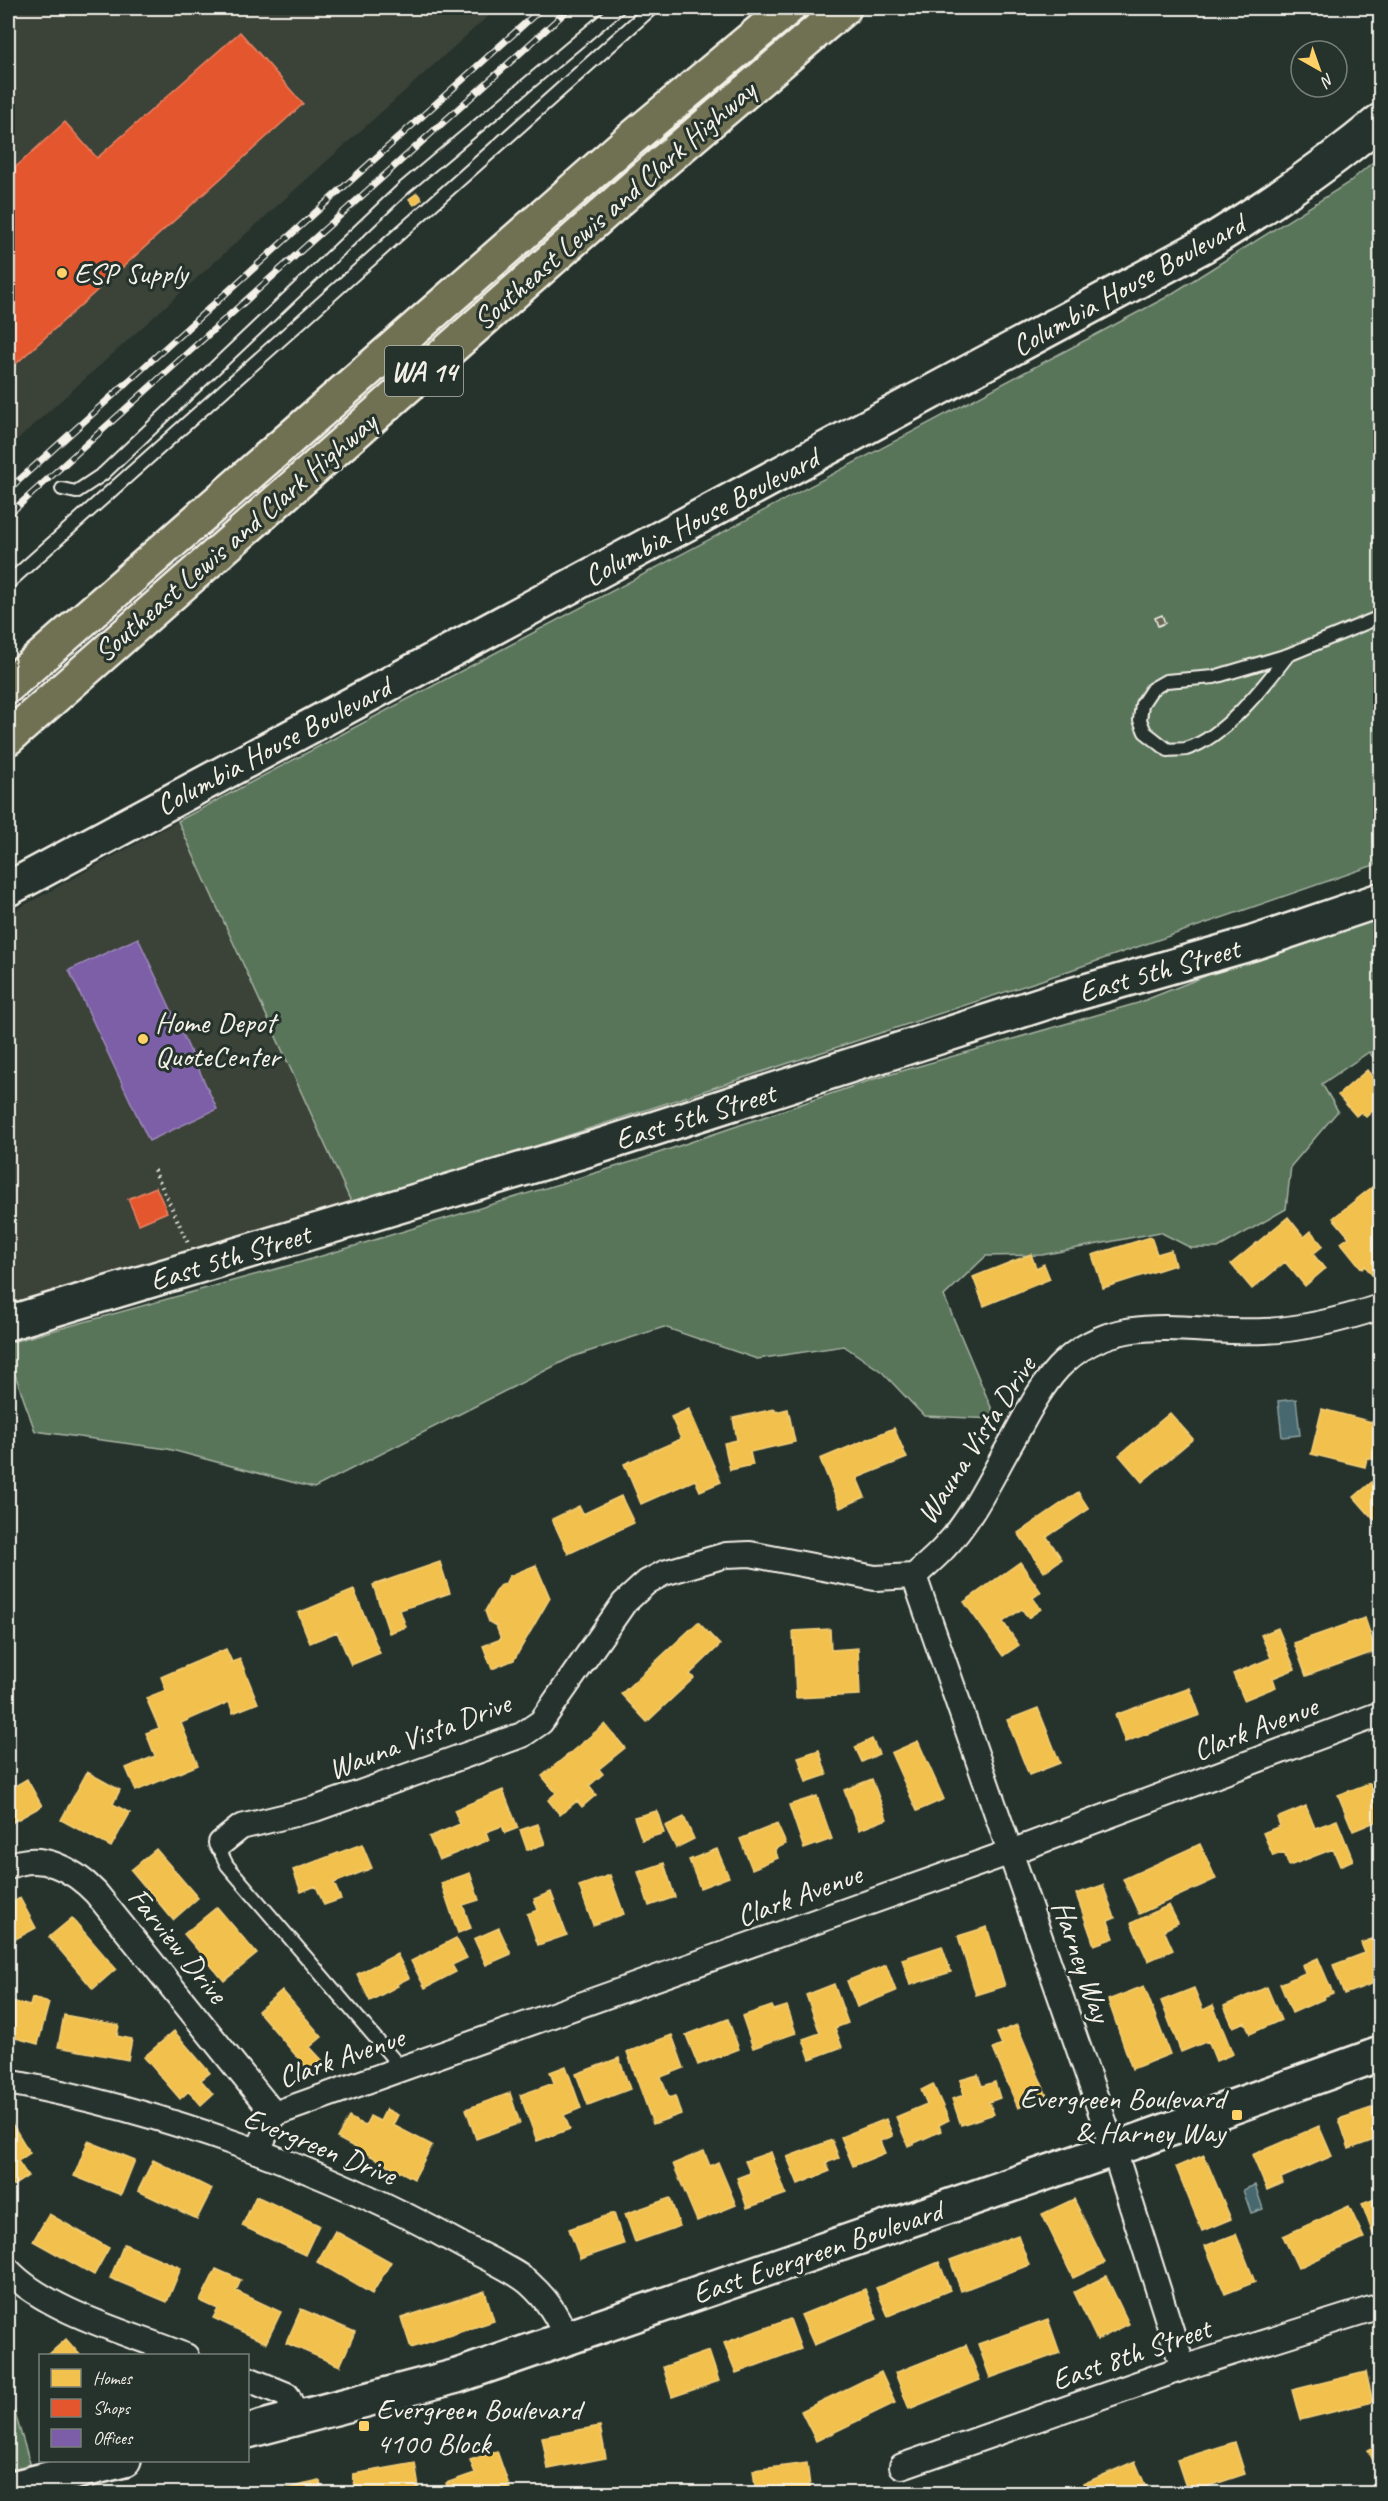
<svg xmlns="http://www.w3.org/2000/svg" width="1388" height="2501" viewBox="0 0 1388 2501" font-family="Caveat,sans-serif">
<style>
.built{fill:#3a4339}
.green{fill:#59745a;stroke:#a6b2a1;stroke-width:1.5}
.water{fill:#47686e;stroke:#8c9f9f;stroke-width:1.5}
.homes{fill:#f2c14e;stroke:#f3cf7c;stroke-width:1.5}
.shops{fill:#e4572e;stroke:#e98566;stroke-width:1.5}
.offices{fill:#7b5ea7;stroke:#9f8aba;stroke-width:1.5}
.building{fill:#696954;stroke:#f4f1e8;stroke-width:1.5}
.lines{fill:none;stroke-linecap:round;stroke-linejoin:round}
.lane-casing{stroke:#f4f1e8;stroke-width:16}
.street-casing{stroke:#f4f1e8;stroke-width:28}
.secondary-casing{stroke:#f4f1e8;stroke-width:38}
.highway-casing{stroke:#f4f1e8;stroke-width:38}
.path{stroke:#f4f1e8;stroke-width:4;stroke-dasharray:1.5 4.5;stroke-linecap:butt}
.lane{stroke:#26332d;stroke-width:12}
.street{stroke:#26332d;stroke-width:24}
.secondary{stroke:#26332d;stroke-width:33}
.highway{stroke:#707052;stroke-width:33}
.rail-casing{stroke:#f4f1e8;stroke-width:7}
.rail{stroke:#26332d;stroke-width:4.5;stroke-dasharray:14;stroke-linecap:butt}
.poi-dot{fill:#ffd166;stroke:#26332d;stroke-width:2}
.labels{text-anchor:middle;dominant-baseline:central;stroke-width:6;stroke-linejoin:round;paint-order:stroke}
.shield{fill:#26332d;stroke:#b6b8b0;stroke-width:1.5}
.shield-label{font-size:28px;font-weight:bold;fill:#f4f1e8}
.street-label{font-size:30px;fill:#f4f1e8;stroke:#26332d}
.poi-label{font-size:30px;fill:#f4f1e8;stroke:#26332d;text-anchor:start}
</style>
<rect width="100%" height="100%" fill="#26332d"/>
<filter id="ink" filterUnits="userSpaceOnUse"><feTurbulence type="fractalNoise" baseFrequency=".0167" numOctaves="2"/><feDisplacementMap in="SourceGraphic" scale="12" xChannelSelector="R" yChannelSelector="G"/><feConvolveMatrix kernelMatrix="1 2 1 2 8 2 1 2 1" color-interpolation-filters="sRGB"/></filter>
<g filter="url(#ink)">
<!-- built -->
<path class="built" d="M8,8H497L8,448Z
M178,821L353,1206L94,1278L8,1308V914Z"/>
<!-- green -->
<path class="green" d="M1380,156V863L1042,980L353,1206L178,821L1165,298L1348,183Z
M1380,920V1066L1369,1052L1322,1084L1338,1111L1291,1166L1286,1209L1218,1248H1191L1160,1232L1042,1255L986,1256L944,1296L996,1419L924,1416L882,1372L844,1346L757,1359L664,1327L572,1357L314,1488L168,1449L35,1431L8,1355V1343L305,1261L638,1160L874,1079L1138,1003L1300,938Z
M8,2403L13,2407L33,2473L8,2478Z"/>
<!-- water -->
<path class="water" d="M1296,1399L1300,1435L1282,1437L1278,1401Z
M1255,2185L1263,2209L1251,2213L1243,2190Z"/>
<!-- homes -->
<path class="homes" d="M417,193L422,199L414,205L409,199Z
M1367,1070L1380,1086V1104L1366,1117L1361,1112L1356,1116L1338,1095Z
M1377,1183L1380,1187V1239L1379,1240L1380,1268L1372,1275L1365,1266L1362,1269L1341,1243L1349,1237L1333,1218Z
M1288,1217L1304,1237L1311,1231L1323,1246L1313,1254L1325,1269L1305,1286L1285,1262L1252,1289L1231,1264Z
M1151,1237L1157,1254L1171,1250L1175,1265L1103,1288L1092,1255Z
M1031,1254L1036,1268L1044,1264L1050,1279L984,1306L973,1277Z
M689,1409L721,1482L700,1491L695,1480L641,1504L624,1464L681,1439L671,1417Z
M775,1409V1412L788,1409L795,1442L750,1452L753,1465L730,1470L724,1443L737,1440L733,1418Z
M1322,1409L1380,1424V1461L1367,1458L1365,1467L1311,1454Z
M1170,1413L1193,1439L1142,1482L1119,1455Z
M894,1428L907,1458L857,1478L865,1497L840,1508L820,1459Z
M1380,1475V1515L1374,1520L1354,1497Z
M1078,1492L1089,1509L1047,1537L1062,1559L1044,1572L1018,1533Z
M621,1496L634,1523L568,1554L552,1519L579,1506L583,1514Z
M440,1562L450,1593L400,1610L406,1627L389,1633L373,1585Z
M1020,1562L1041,1592L1033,1598L1041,1609L1028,1618L1022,1609L1003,1622L1019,1645L1003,1656L964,1602Z
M536,1565L550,1598L514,1660L492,1669L483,1646L501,1639L496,1626L489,1622L485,1611L499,1586L505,1584L509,1576Z
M354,1590L380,1653L351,1665L337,1632L310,1643L298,1613Z
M1365,1618L1376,1651L1306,1676L1294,1643Z
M698,1622L720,1645L690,1674L694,1678L647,1722L621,1694Z
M1278,1628L1295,1669L1273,1678L1276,1687L1244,1700L1233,1674L1271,1658L1261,1635Z
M830,1629L831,1650L858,1648L860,1695L796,1698L793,1631Z
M226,1649L232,1662L240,1659L258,1703L233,1713L229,1702L181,1723L198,1765L136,1791L126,1768L155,1756L146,1733L159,1728L146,1698L166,1690L161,1677Z
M1190,1688L1200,1715L1125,1742L1115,1715Z
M1038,1708L1060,1763L1029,1775L1007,1720Z
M605,1724L625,1748L599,1769L603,1774L589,1786L596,1795L582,1807L577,1801L560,1815L548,1800L556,1793L542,1776Z
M872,1739L879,1754L862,1762L855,1747Z
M918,1741L944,1799L917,1811L891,1753Z
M819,1750L827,1775L806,1782L798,1757Z
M87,1772L120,1790L113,1804L130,1813L111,1847L61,1820Z
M27,1779L42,1806L8,1825V1790Z
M872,1779L887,1819L859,1830L844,1790Z
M1370,1783L1380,1809V1820L1353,1831L1338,1795Z
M503,1790L518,1828L505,1833L502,1826L486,1832L489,1840L439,1860L429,1837L460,1824L454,1810Z
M817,1796L832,1839L804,1849L789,1805Z
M1306,1806L1315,1828L1337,1820L1353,1860L1340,1866L1333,1849L1289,1866L1284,1852L1273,1856L1263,1833L1280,1826L1277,1818Z
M657,1811L664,1833L642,1840L634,1817Z
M684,1817L694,1839L676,1848L665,1826Z
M538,1824L545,1844L527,1850L520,1830Z
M777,1824L786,1844L775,1849L778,1858L752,1869L740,1839Z
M362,1844L372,1868L334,1883L341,1899L324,1905L316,1886L301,1892L293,1870Z
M1200,1844L1216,1879L1139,1914L1123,1879Z
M1380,1845V1866L1375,1847Z
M156,1849L198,1898L173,1920L131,1870Z
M717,1849L729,1877L700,1888L689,1860Z
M664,1863L675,1897L649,1906L638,1872Z
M470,1873L479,1900L463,1905L471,1928L458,1933L441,1883Z
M610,1875L624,1914L593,1925L579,1886Z
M1103,1885L1115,1918L1108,1921L1114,1938L1094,1945L1076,1894Z
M551,1892L567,1935L538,1945L527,1914L538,1910L534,1899Z
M20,1898L36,1928L8,1943V1905Z
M1169,1905L1178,1923L1164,1930L1173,1950L1148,1961L1131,1923Z
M217,1907L257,1954L224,1981L184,1934Z
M72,1918L116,1969L93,1989L49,1937Z
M987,1927L1005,1986L976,1995L958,1936Z
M499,1928L511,1954L486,1965L474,1939Z
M456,1938L467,1958L452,1965L456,1972L425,1988L411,1961Z
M1372,1939L1380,1961V1981L1344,1994L1333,1965L1365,1953L1361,1943Z
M942,1946L951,1972L910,1985L902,1959Z
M397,1954L409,1978L397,1984L398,1986L370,2001L357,1974Z
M1318,1958L1333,1993L1323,1997L1324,1999L1292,2013L1280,1984L1305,1973L1302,1965Z
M886,1965L896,1991L857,2007L847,1981Z
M834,1984L848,2023L835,2028L842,2047L810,2059L803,2039L820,2033L806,1995Z
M1144,1986L1170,2054L1132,2069L1108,2000Z
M1267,1987L1281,2020L1250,2034L1245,2022L1233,2027L1224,2006Z
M1194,1988L1203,2010L1213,2005L1233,2054L1216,2061L1208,2041L1181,2052L1161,2001Z
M282,1990L322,2037L310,2047L322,2060L309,2071L258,2011Z
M32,1998L49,2003L38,2044L8,2036V2000L30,2006Z
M772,2006L774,2010L787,2006L796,2033L753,2048L742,2016Z
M64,2015L119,2025L117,2036L132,2039L128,2060L58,2047Z
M728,2019L739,2049L698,2065L686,2035Z
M1017,2025L1047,2096L1018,2108L993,2049L1002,2045L997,2033Z
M174,2031L210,2073L201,2080L213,2094L201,2105L189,2091L180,2099L144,2057Z
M672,2035L684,2068L661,2077L669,2098L675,2096L681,2114L653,2124L627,2052Z
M619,2058L630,2089L588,2105L576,2074Z
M566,2066L581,2108L564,2115L570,2129L537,2141L520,2095L554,2083L550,2072Z
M978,2075L982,2086L995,2082L1000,2098L989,2102L994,2114L961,2125L952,2099L964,2095L960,2080Z
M933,2084L949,2120L939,2125L941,2131L908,2146L896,2117L927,2104L921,2090Z
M510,2093L520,2123L476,2139L466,2109Z
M1380,2105V2138L1349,2149L1339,2119Z
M386,2109L398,2115L393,2125L432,2145L414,2179L337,2138L349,2117L365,2126L370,2116L380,2121Z
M8,2117L30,2153L18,2161L28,2176L8,2189Z
M886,2119L893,2136L880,2141L885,2153L853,2166L841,2137Z
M1319,2126L1332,2156L1281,2178L1283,2183L1267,2190L1252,2155Z
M832,2140L839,2158L826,2163L830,2171L798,2184L787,2157Z
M88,2141L135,2160L121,2195L74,2176Z
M704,2151L710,2166L718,2162L736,2205L697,2221L673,2164Z
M771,2152L786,2194L747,2208L737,2178L750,2173L745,2161Z
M1204,2155L1231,2219L1202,2231L1176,2167Z
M153,2160L212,2189L197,2219L138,2191Z
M256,2196L319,2225L305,2255L242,2226Z
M1380,2197V2231L1373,2234L1362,2204Z
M670,2198L680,2226L635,2242L625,2214Z
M1074,2199L1105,2263L1073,2278L1042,2214Z
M1349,2206L1364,2238L1298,2268L1283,2236Z
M614,2213L624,2244L580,2259L569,2229Z
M49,2214L109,2248L94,2275L33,2241Z
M335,2231L391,2262L372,2294L317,2262Z
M1236,2234L1255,2282L1225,2294L1205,2246Z
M1018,2235L1029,2265L961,2291L950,2260Z
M124,2244L181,2268L167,2302L110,2278Z
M939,2262L950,2290L888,2316L876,2288Z
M216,2269L241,2280L236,2291L281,2312L266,2343L213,2318L218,2309L200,2301Z
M1106,2276L1129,2324L1097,2340L1074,2292Z
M865,2289L877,2319L814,2345L801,2315Z
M485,2291L494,2321L411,2348L401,2318Z
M301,2309L355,2332L340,2366L286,2343Z
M790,2319L801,2349L736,2373L724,2343Z
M1048,2319L1060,2353L990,2378L978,2344Z
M66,2339L81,2356H47Z
M966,2345L980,2380L909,2409L895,2373Z
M709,2351L719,2381L672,2397L663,2367Z
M881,2372L895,2403L816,2441L801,2411Z
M1366,2372L1373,2402L1300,2420L1292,2390Z
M600,2426L606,2458L548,2469L542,2437Z
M1235,2442L1245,2474L1188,2493L1177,2460Z
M1380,2444V2475L1368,2450Z
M497,2451L510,2488L493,2494H449L446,2483L475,2473L470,2460Z
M1135,2461L1149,2494H1087L1083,2484Z
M415,2463L420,2494H356L353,2474Z
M807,2463L811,2494H756L753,2470Z
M320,2481L322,2494H260Z"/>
<!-- shops -->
<path class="shops" d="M240,32L303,104L8,371V174L65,122L97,158Z
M156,1187L167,1212L139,1224L128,1199Z"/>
<!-- offices -->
<path class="offices" d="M138,938L217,1109L149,1141L69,970Z"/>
<!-- building -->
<path class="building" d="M1162,615L1165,623L1158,626L1155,618Z"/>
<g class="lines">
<!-- lane casing -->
<g class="lane-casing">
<path id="lane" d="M62,489L76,492L103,474L404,188L618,8
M8,583L652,8
M1288,655C1265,685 1224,738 1186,749C1181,750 1173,749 1168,750L1145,732L1140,720L1142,704L1152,689L1166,681L1214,677L1288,655L1380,617
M221,1843L220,1851L227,1865L402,2069"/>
</g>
<!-- street casing -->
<g class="street-casing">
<path id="street" d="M914,1576L1114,2150L1183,2368
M221,1843L241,1827L315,1809L522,1735L541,1722L624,1603L647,1582L664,1573L726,1555L750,1554L875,1578L914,1576C924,1567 935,1558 944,1548C973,1518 991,1477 1012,1441C1026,1416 1039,1389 1058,1368C1116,1307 1191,1335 1265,1331C1304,1329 1344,1319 1380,1307
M8,1867C40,1851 73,1869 96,1893L274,2114
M8,2082C160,2110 323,2168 458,2243C479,2255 513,2269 529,2283C547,2299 559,2317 566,2339
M258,2151L274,2114L1011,1852L1380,1714
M8,2270C47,2312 132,2334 186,2356
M248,2379L287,2395L298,2419
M902,2466L1183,2368L1380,2306"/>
</g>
<!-- secondary casing -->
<g class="secondary-casing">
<path id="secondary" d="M8,889L1203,246C1265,208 1324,168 1380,121
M8,1323L603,1145L1054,1000L1253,943L1380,900
M248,2431L457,2376L1098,2155L1380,2054
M8,2489L124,2460"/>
</g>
<!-- highway casing -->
<g class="highway-casing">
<path id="highway" d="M8,686L624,145L788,8
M8,738L644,178L844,8"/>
</g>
<!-- path -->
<path class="path" d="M154,1170L188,1243"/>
<!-- lane -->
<use href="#lane" class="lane"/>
<!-- street -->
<use href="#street" class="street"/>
<!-- secondary -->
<use href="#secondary" class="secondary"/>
<!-- highway -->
<use href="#highway" class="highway"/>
<!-- rail casing -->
<g class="rail-casing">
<path id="rail" d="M8,490L542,8
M8,515L570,8"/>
</g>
<!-- rail -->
<use href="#rail" class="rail"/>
</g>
</g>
<!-- markers -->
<g class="poi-dot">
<circle cx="62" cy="273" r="6"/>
<circle cx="143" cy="1039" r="6"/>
<rect x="1231" y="2109" width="12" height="12" rx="3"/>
<rect x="358" y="2420" width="12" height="12" rx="3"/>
</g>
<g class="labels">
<!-- shield labels -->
<rect class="shield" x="385" y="346" width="78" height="50" rx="4.5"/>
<g class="shield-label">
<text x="424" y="371">WA 14</text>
</g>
<!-- street labels -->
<g class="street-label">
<text transform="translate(614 205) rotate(-41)">Southeast Lewis and Clark Highway</text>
<text transform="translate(1128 285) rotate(-29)">Columbia House Boulevard</text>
<text transform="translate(701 517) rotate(-28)">Columbia House Boulevard</text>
<text transform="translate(235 537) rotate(-41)">Southeast Lewis and Clark Highway</text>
<text transform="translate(273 746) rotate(-28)">Columbia House Boulevard</text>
<text transform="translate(1159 970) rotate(-16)">East 5th Street</text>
<text transform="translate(695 1116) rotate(-17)">East 5th Street</text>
<text transform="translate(230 1257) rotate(-17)">East 5th Street</text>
<text transform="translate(976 1440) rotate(-57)">Wauna Vista Drive</text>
<text transform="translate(1255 1728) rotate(-21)">Clark Avenue</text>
<text transform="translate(419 1736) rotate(-21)">Wauna Vista Drive</text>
<text transform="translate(799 1895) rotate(-20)">Clark Avenue</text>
<text transform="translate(178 1945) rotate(51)">Farview Drive</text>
<text transform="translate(1082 1961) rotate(71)">Harney Way</text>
<text transform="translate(341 2057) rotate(-19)">Clark Avenue</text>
<text transform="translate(320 2146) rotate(22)">Evergreen Drive</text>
<text transform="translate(817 2252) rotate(-19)">East Evergreen Boulevard</text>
<text transform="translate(1131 2354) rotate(-19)">East 8th Street</text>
</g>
<!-- poi labels -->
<g class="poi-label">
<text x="74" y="273">ESP Supply</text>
<text x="155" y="1022">Home Depot<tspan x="155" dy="34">QuoteCenter</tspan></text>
<text x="1225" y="2098" text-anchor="end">Evergreen Boulevard<tspan x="1225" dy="34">&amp; Harney Way</tspan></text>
<text x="376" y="2409">Evergreen Boulevard<tspan x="376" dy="34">4100 Block</tspan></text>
</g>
</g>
<!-- margin -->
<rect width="1388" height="2501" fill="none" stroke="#26332d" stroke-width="30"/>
<rect x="15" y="15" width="1358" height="2471" fill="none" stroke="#f4f1e8" stroke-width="2" filter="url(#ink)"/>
<!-- legend -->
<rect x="39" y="2354" width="210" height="108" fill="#26332d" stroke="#787f78" stroke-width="1.5"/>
<rect x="51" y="2369" width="30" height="18" fill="#f2c14e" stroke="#787f78" stroke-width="1.5"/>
<text x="93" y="2384" font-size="18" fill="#f4f1e8">Homes</text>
<rect x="51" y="2399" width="30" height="18" fill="#e4572e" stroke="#787f78" stroke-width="1.5"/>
<text x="93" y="2414" font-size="18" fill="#f4f1e8">Shops</text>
<rect x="51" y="2429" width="30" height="18" fill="#7b5ea7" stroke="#787f78" stroke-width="1.5"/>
<text x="93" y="2444" font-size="18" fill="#f4f1e8">Offices</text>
<!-- north arrow -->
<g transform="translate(1319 69) rotate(140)"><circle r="28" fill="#26332d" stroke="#787f78" stroke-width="1.5"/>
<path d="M0-4.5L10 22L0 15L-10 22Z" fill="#ffd166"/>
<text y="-9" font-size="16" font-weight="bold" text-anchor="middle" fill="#f4f1e8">N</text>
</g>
</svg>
